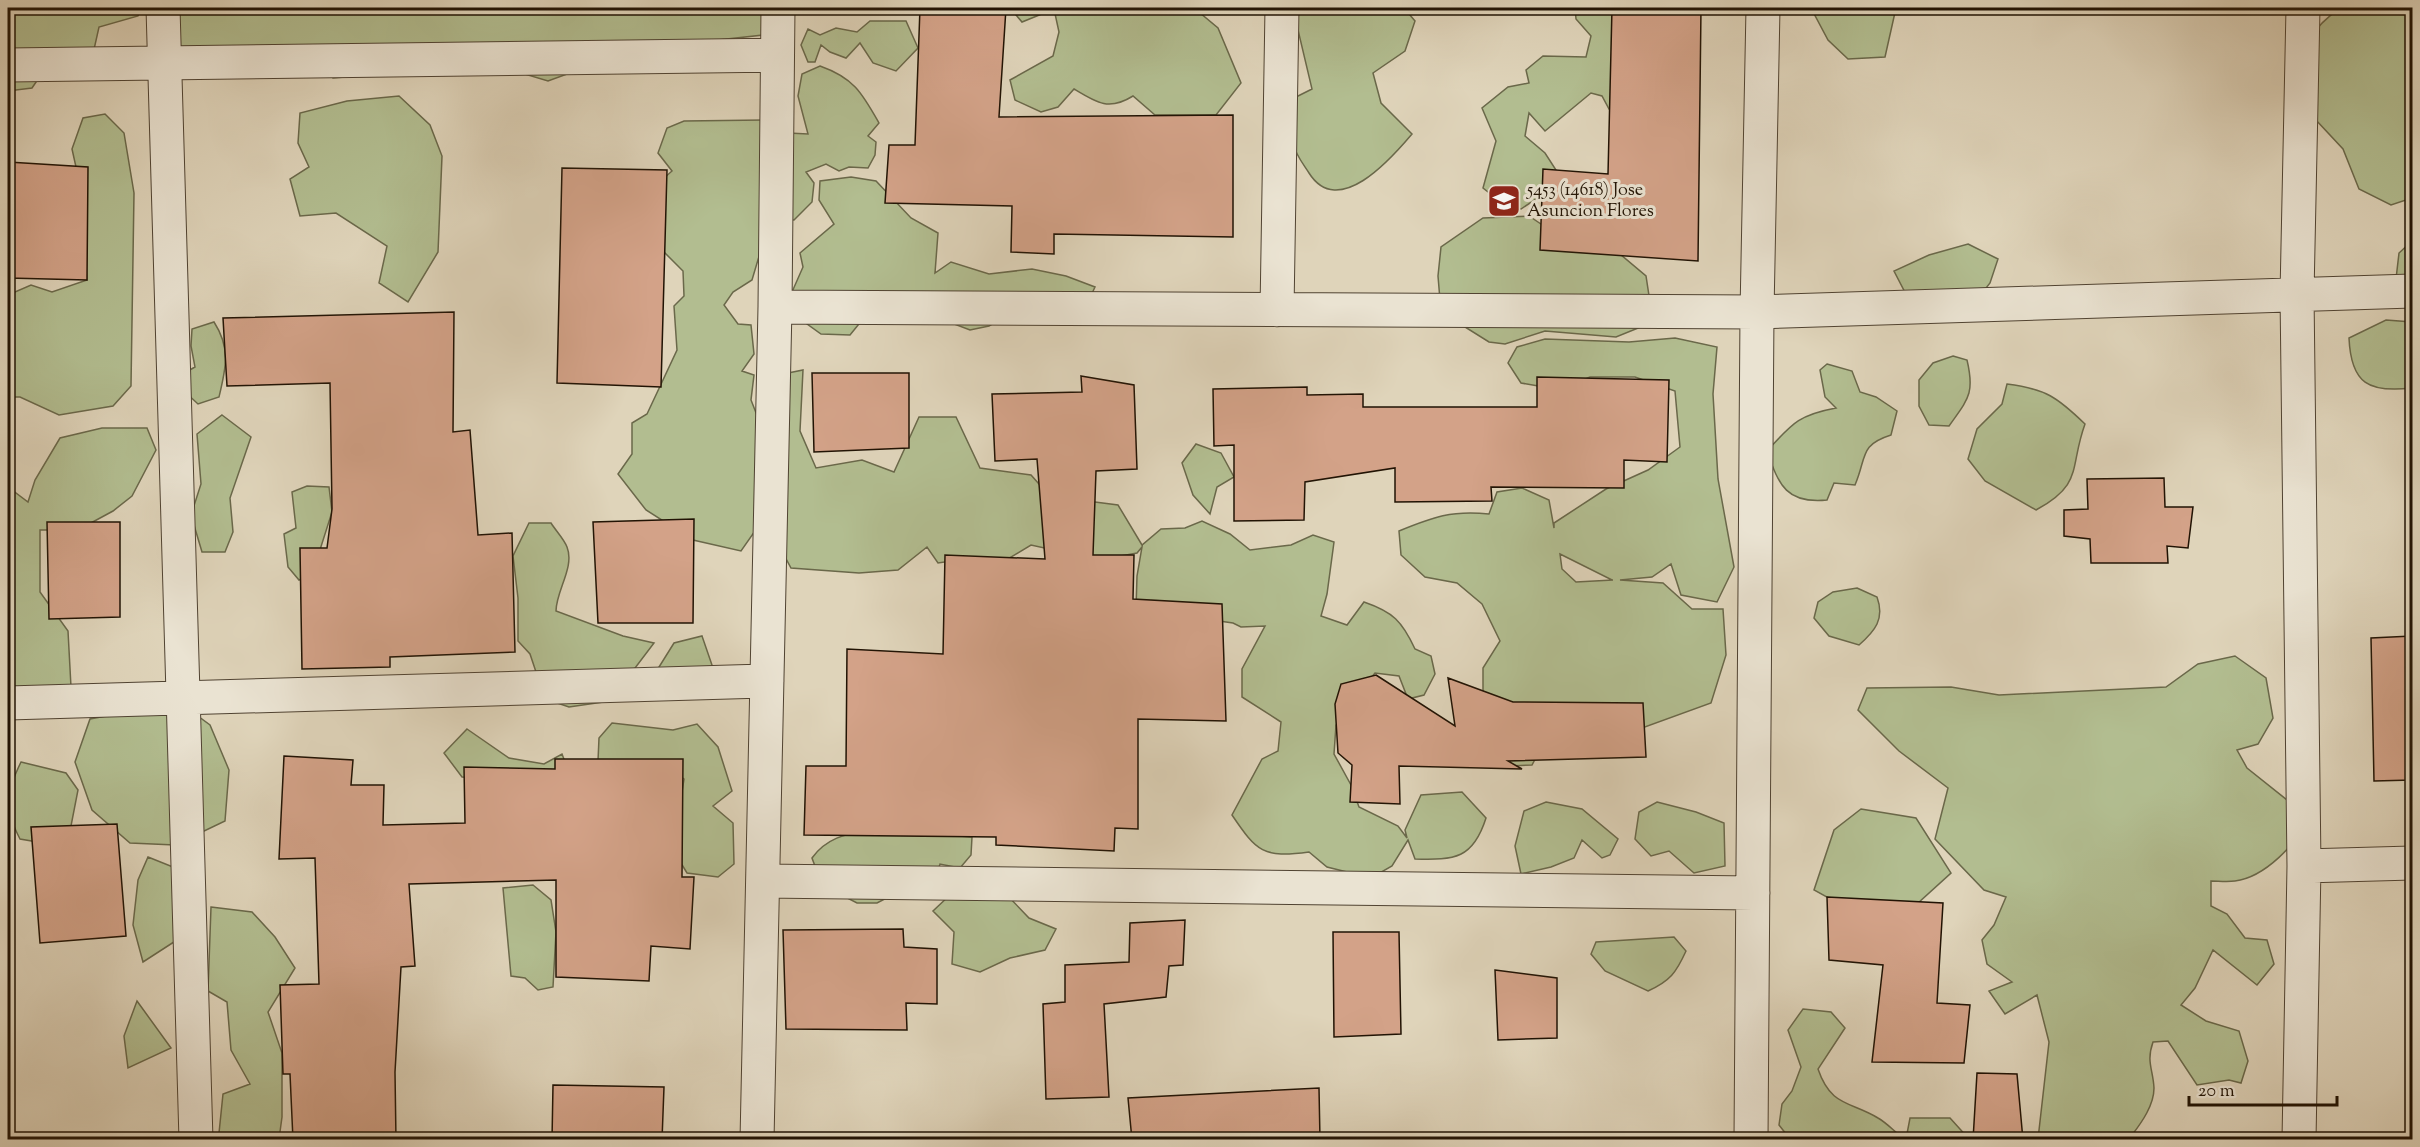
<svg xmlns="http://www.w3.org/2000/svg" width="2420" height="1147" viewBox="0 0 2420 1147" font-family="'Sorts Mill Goudy',serif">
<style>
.green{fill:#b2bd90;stroke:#6a684a;stroke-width:1.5;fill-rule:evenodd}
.building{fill:#d3a288;stroke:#211304;stroke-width:1.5}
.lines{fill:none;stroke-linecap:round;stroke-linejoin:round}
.minor-casing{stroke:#504332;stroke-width:35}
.minor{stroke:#eae3d2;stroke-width:33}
.labels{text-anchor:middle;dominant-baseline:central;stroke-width:6;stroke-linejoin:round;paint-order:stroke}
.poi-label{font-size:18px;fill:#211304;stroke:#eae3d2;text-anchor:start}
</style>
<rect width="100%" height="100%" fill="#dfd4ba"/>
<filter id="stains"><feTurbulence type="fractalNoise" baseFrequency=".00333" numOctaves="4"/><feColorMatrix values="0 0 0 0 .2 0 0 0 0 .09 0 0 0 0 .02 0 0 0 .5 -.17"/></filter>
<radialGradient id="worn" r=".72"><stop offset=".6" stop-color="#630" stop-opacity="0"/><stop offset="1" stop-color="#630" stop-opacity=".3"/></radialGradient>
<!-- green -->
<path class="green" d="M8,8H141L138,16L99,27L93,54L47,66L32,88L8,91Z
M178,8H764L763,35L636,49L548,81L495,65L333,78L315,63H177Z
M1010,8H1194L1218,28L1241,83L1216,115H1155L1133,96C1109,111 1097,103 1074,89L1058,107L1041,112L1015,100L1010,80L1053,56L1059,32L1054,9L1022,22Z
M1297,8H1404L1415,21L1405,51L1373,73L1381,103L1412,134C1390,160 1338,219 1309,173C1304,165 1295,154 1294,145C1292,129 1294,113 1294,98L1312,89L1298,30Z
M1575,8H1630L1629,108L1609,109L1602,96L1591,93L1545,131L1529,113L1525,136L1545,153L1556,170L1542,195L1521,209L1506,206L1483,188L1496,141L1482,108L1508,87L1529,83L1526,70L1543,56L1586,57L1591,36L1576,19Z
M1811,8H1896L1885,57L1848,59L1828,40Z
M2341,8H2412V198L2391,205L2359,189L2343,149L2286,88C2299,55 2310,27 2341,8Z
M870,21H906L918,48L896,71L873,63L860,43L846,58L830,52L821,45L815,62H808L801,45L808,29L820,35L836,28L857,32Z
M820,66C854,78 862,93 879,123L868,136L876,142L875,155L868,168L849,167L839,171L826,164L806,172L814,183L812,202L794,220L776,219L760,253L752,280L733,292L724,305L738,324L751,325L754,354L742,371L754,375L751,400L760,423L762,521L741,551L693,540L646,510L618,474L632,454V423L647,414L677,350L674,306L684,296L683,271L655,243L654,187L672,171L658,153L667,128L684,121L764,120L788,133L808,134L798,96L802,74Z
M399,96L430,125L442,156L438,252L408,302L379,283L387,246L336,213L300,216L290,179L309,167L298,143L300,113L347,101Z
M105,114L124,133L134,193L131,386L113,406L59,415L20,397H8V295L31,285L52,292L87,280L80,185L72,149L83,118Z
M851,177L876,181L911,218L938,233L935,273L951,262L989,274L1032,269L1066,276L1095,287L1080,319L1007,315L989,326L970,330L949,322L867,314L850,335L821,334L796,316L792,292L803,267L800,253L834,224L819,200L820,181Z
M1529,216L1556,234L1621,255L1646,276L1653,322L1616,337L1545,331L1505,344L1489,342L1441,312L1438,276L1441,247L1483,218Z
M2412,241V283L2396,279L2399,253Z
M1968,244L1998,259L1990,283L1979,297L1910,302L1894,271L1929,255Z
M2386,320L2412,322V388C2369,393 2351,384 2349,338Z
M214,322C231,348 226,368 219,397L198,404L184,391L186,372L195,367L191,346L192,329Z
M1675,338L1717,347L1713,394L1718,479L1734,567L1717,602L1681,595L1671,564L1652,577L1620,580L1663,583L1692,609H1723L1726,655L1711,703L1598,744L1547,737L1532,765L1510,766L1498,730L1483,701V668L1500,641L1482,604L1457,583L1425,577L1401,555L1399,531C1433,517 1452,510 1489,514L1497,492L1522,488L1549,500L1554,528V523L1606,489L1648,470L1680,447L1675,391L1635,377H1590L1575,383L1544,387L1521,383L1508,363L1517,347L1545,339L1629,342ZM1560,554L1612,580H1613L1576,582L1562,569Z
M1953,356L1967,360C1975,394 1968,399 1949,426L1929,425L1919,406V380L1933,363Z
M1827,364L1852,371L1860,392L1876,397L1897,411L1891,435C1859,445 1867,457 1855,485L1834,483L1827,500C1787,504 1779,486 1767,451C1792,424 1798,415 1836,408L1825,397L1820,370Z
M803,370L800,431L816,468L862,460L894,472L919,417H956L980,468L1031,475L1055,502H1095L1118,505L1142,545L1161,529L1185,528L1202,521L1230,534L1250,550L1291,545L1313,535L1334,542L1327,594L1321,616L1347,625L1364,602C1393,612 1402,621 1415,649L1431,656L1435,674L1424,695L1408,699L1399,676L1375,673L1361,690L1360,705L1336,725L1334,754L1351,785L1359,807L1398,826L1407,838L1405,830L1421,795L1462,792L1486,818C1473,859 1455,860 1415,859L1408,840L1392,866L1371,878L1327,867L1309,852C1263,858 1257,852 1232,815L1262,759L1278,751L1281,722L1242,697V669L1265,626L1241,627L1233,623L1136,609L1137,576L1142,547L1137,553L1099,560L1031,545L993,568L965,559L938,563L927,547L898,570L859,573L791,568L776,540L768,377Z
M2007,384C2046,389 2057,397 2085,424C2069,468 2084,484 2036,510L1985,481L1968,459L1977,429L2002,404Z
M222,415L251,437L230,498L233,532L225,552H202L191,515L201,484L197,434Z
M102,428H147L156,450L132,496L113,511L78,530H40V592L68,631L71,687L8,711V487L28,502L35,480L60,438Z
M1196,444L1221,453L1234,477L1217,487L1210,514L1193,495L1182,463Z
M307,486L329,487L332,512L312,575L299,580L288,567L284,534L296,528L292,492Z
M529,523H551C556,531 564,539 567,547C575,567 556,591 556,611L623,636L654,643L610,701L569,707L545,699L530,654L518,641V598L513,556Z
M1857,588L1877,597C1885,619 1875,631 1859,645L1829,636L1814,618L1818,602L1833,592Z
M702,636L713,668L680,697L659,667L674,643Z
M2235,656L2266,678L2273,718L2258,744L2237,750L2247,768L2312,820C2294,843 2267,877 2235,881C2227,882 2218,881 2211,881V906L2227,914L2245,938L2267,940L2274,964L2257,985L2213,950L2195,988L2181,1005L2206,1021L2239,1031L2248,1061L2241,1083L2229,1080L2197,1085L2168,1041L2153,1042C2146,1062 2153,1069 2154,1088C2154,1105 2142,1122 2132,1135L2137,1139H2038L2049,1042L2037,995L2005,1014L1989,991L2012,982L1987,964L1982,940L1994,925L2006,897L1984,890L1935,839L1948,788L1899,751L1858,710L1867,688L1951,687L1999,695L2166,687L2198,664Z
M172,697L210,725L229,770L225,821L175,845L130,843L92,810L75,762L90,719L138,710Z
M612,723L673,730L697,724L718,747L732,791L713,806L733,823L734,864L718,877L687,873L673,850L684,779L680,776L598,761L599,738Z
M467,729L509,758L544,764L562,754L572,780L462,777L444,753Z
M21,762L66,773L78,790L71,826L55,845L20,839C3,806 5,795 21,762Z
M1546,802L1582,809L1618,839L1610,855L1602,858L1582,840L1574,858L1551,867L1521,874L1515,846L1524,811Z
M1657,802L1696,812L1724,823L1725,866L1694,873L1669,851L1651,856L1635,839L1639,812Z
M1861,809L1916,818L1951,873L1907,913L1854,912L1814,890L1834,830Z
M872,829L972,837L971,855L960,868L940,864L932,890L904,889L877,903H857L822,885L812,858C827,837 847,834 872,829Z
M148,857L178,869L177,940L143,962L133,925L138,880Z
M533,885L551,900L556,932L553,987L538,990L525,978L511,976L503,888Z
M1005,893L1029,918L1056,929L1045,950L1010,958L980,972L952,964L954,932L933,911L951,894Z
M211,907L252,912L275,937L295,968L268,1012L282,1053V1117L279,1139H222L219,1133L223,1094L250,1084L231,1050L227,1002L208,991Z
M1674,937L1686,951C1676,973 1670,981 1648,991L1605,971L1591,954L1596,942Z
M137,1001L171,1048L128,1068L124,1036Z
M1803,1009L1831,1012L1845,1028L1818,1069C1831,1107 1850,1101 1878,1118C1885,1122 1891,1128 1897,1133V1139H1790L1779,1125L1782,1104L1792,1091L1801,1067L1788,1030Z
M1910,1118H1950L1969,1139H1906Z"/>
<!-- building -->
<path class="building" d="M920,8H1006L999,117L1233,115V237L1054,234V254L1011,252L1012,206L885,203L889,145H915Z
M1612,8H1701L1698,261L1540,250L1543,169L1608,174Z
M8,162L88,167L87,280L8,278Z
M562,168L667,170L661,387L557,383Z
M454,312L453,432L470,430L478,535L512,533L515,652L390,657V667L302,669L300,548H327L332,509L330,383L227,386L223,318Z
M812,373H909V448L814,452Z
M1081,376L1134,385L1137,469L1096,471L1093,555H1134L1133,599L1222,604L1226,721L1138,719V829L1115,828L1114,851L996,845V837L804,835L806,766H846L847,649L943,654L945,555L1045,559L1037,459L995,461L992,394L1082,392Z
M1537,377L1669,380L1667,462L1624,460V488L1491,487L1492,501L1395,502V468L1305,482L1304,520L1234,521V445L1214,446L1213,389L1307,387V395L1363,394V407H1537Z
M2164,478L2165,507H2193L2188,548L2167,546L2168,563H2091L2090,539L2064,536V510L2088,509L2087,479Z
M694,519L693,623H598L593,522Z
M47,522H120V617L49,619Z
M2412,636V780L2374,781L2371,638Z
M1376,675L1455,726L1448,678L1513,702L1643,703L1646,757L1508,761L1522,769L1399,766L1400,804L1350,802L1352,765L1338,753L1335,704L1341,684Z
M284,756L353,760L351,785H384L383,825L465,823L464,767L555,769V759H683L682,877H694L690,949L651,946L649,981L556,977V880L409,884L415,966L401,967L395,1072L396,1140H293L290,1074H283L280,985L319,984L315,858L279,859Z
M117,824L126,936L40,943L31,827Z
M1827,897L1943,903L1937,1003L1970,1005L1964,1063L1872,1062L1883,965L1829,960Z
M1185,920L1183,965L1169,966L1166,997L1104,1004L1109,1097L1046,1099L1043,1004L1065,1002V965L1129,962L1130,923Z
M903,929L904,947L937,949V1004L906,1003L907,1030L786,1029L783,930Z
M1333,932H1399L1401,1034L1334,1037Z
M1495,970L1557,978V1038L1498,1040Z
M1977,1073L2017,1074L2023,1140H1973Z
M553,1085L664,1087L662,1140H552Z
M1319,1088L1320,1140H1132L1128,1098Z"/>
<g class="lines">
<!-- minor casing -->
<g class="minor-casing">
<path id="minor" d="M163,8L196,1140
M8,65L777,55
M775,307L1757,312L2412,291
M1277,310L1282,8
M8,703L767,681
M2304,866L2412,863
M763,881L1753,893
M757,1140L775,307L778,8
M1751,1140L1757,312L1763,8
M2299,1140L2304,866L2297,294L2303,8"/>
</g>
<!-- minor -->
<use href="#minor" class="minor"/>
</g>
<!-- icons -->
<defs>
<g id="school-square" transform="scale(1.725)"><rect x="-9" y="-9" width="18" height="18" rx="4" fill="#8f2418" stroke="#eae3d2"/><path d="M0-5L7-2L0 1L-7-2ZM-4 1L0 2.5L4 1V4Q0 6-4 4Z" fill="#fff"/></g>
</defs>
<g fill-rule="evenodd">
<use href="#school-square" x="1504" y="201"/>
</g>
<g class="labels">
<!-- poi labels -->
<g class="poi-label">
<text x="1527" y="191">5453 (14618) Jose<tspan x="1527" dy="21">Asuncion Flores</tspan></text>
</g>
</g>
<!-- margin -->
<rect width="2420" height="1147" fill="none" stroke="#dfd4ba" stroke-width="30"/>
<rect x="9" y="9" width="2402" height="1129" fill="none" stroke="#211304" stroke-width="3"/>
<rect x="15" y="15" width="2390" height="1117" fill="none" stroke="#211304" stroke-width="1.5"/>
<!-- scale -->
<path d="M2189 1096v9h148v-9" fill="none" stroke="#211304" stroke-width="3"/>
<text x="2198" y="1096" font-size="18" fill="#211304" stroke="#eae3d2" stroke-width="4.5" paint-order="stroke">20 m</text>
<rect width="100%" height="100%" filter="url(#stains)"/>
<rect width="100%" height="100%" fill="url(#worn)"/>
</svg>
